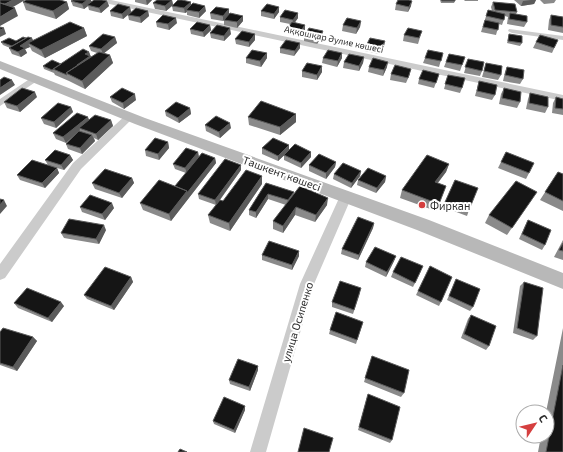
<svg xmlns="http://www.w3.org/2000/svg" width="563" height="452" viewBox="0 0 563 452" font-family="'Exo 2',sans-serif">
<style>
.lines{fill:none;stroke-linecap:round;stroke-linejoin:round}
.minor{fill:#cbcbcb;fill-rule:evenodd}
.secondary{fill:#b8b8b8;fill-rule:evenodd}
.wall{fill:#8a8a8a}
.shaded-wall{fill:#5b5b5b}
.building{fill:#151515;stroke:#5b5b5b}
.poi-dot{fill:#d53f3f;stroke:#fff;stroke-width:1.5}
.labels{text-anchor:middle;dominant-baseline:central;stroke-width:4;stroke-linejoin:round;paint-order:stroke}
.far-street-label{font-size:9px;fill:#2e2e2e;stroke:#fff}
.street-label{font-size:11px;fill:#2e2e2e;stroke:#fff}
.poi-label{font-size:11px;fill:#2e2e2e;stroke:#fff;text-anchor:start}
</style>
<rect width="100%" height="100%" fill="#fff"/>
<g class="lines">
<!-- minor -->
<path class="minor" d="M96,0H111L563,95V101L100,2Z
M509,29L563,36V40L512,33L508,31Z
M34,76L37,77L39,79L37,81L0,106V99Z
M129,114L132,115L134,117L132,119L81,169L5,278L0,280V264L73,163L126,115Z
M346,192L350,193L352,196L314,284L266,452H250L300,284L340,196L342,193Z"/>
<!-- secondary -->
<path class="secondary" d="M0,61L145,118L429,220L563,273V289L417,230L135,124L0,69Z"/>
</g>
<!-- wall -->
<path class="wall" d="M135,0H152L147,5L135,2Z
M172,0L173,4L191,2V5L206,11L199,18L187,15V12L185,13L173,11L172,6L166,11L155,9L153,3Z
M440,0H455V1L454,3H441Z
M464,0H478V1H465Z
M514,0H536L534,4L521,6Z
M540,0H556L554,3L544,4Z
M71,1H107L109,6L101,13L89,10L88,6L84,9L73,6Z
M23,2H67L69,9L56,19L26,10Z
M493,2L517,12L516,14L527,22L524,27L507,24L508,17L505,16L502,25L499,24L496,35L481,32L488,10L492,11L491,7Z
M396,4L411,6L408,12L395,10Z
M130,7L131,12L148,11L149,16L141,23L129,20L128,15L123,19L111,16L110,11Z
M261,11L279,12L274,19L261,16Z
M210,13L229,14L243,16V21L237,28L224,25V20L223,21L211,19Z
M298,13V18L295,22L305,30L300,37L287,34V29L290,24L280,22V17Z
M551,15L563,17V33L548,30L549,20Z
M361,21L360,27L356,34L342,31L343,25Z
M156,22L177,23L169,30L157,27Z
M210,25L211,30L204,37L191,34L190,29Z
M84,28L87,36L45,58L32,51L30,47L25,49L27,53L21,57L12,54L9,48H10L3,45L1,42L33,40Z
M323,31L322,36L317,44L304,41V36Z
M422,31L418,44L403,41L404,35Z
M210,33L231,34L224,41L211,38Z
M509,34L522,43L520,46L507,43Z
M115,37L117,43L104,53L110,55L113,63L85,89L69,81L55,75L54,73L44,69L43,66L61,64L89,52L91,57L97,53L91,51L89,46Z
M235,39L255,40L249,47L236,44Z
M558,40L552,53L533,48L536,42Z
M300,43V48L294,56L280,53V48Z
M366,46L384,47L380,54L365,51Z
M443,53L439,67L423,63L425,58Z
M449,54L465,57L460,71L444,67Z
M364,57L363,63L359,71L343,68L344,62Z
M246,58H267L261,67L246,63Z
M323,58H342L337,67L322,63Z
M468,59L482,71L480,76L464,73Z
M486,63L501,75L498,80L482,77Z
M369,67H387L383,76L368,72Z
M507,67L523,79L520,84L503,81L505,72Z
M302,71L322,72L317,80L302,77Z
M391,74H410L406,83L390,80Z
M439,74L434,88L418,84L419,79Z
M448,75L462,88L460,93L444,89Z
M479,81L495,95L492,100L475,96Z
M504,88L520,102L517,108L499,104L501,94Z
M530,93L548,107L545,113L526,109L528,99Z
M37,97L20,112L7,108L4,102Z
M110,97L136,100L124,109L112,102Z
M556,97L563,99V115L552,113L553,103Z
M71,107L73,112L56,128L44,124L41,118Z
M190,108L191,114L179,123L166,116L165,111Z
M248,117L296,122L280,135L249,125Z
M89,120H111L113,126L98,140L94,138L95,141L82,154L68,149L66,144L73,136L66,143L56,139L53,133Z
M205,125L231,128L220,138L206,131Z
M168,142L169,148L159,160L146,156L145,150Z
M262,148L311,152V157L301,168L284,160V155L278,161L262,154Z
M198,152L199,157L215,158L216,163L171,221L143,210L140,203L175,186L186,173L175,169L173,164Z
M506,152L529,173L526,179L498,168Z
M70,155L73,160L64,170L57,168L59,173L45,188L20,180L17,175L48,165L45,160Z
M336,162L335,167L326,179L309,171V165Z
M449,164L446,172L438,183L446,186L436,211L400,198L402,190Z
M241,170L220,200L223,201L262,184L230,231L210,223L208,215L216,205L199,199L198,194Z
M361,171L360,176L351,188L333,179L334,174Z
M558,172L563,174V211L540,200Z
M386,176L385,182L376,193L357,185L358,180Z
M132,178L134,183L122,198L95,189L92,183Z
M455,180L469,210L467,216L443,207Z
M266,183L294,192V194L327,205L315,222L295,215L283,233L273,229V221L286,205L268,199L256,218L249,215V210Z
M532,199L507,235L485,223L489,215Z
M80,207L114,208L105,220L82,212Z
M528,220L545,245L542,250L519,239L525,226Z
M374,223L373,228L358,260L341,254L342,249Z
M106,230L99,244L64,238L61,233Z
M563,240V260L554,257Z
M262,255L299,256L292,270L262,260Z
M396,256L394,261L386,277L365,267L366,262Z
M430,266L441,302L439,306L416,295Z
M421,271L413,287L391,277L393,272Z
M131,277L133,282L114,310L87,299L84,295Z
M456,279L473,307L470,311L447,300Z
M524,282L537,336L533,340L513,333L520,286Z
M360,293L353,314L332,307V302Z
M14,303L64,306L52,322L18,308Z
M471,315L489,346L486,350L461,338L468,319Z
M363,322L356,344L329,334L330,330Z
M563,328V452H538L541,436H547V412H546Z
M0,332L33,337L37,341L17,371L0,365Z
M372,356L404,393L401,397L364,382Z
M258,370L250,391L230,384L229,380Z
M368,394L392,440L390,443L358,430Z
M245,406V410L235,433L214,424L213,421Z"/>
<!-- shaded-wall -->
<path class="shaded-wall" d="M13,0H25L8,10L5,4Z
M87,0H91L92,3L87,5L88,6L84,9L82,4Z
M146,0H152L147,5Z
M172,0L173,5L166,11L165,6Z
M531,0H536L534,4L521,6L523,1Z
M107,1L109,6L101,13L99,8Z
M412,1L411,6L408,12L409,7Z
M67,2L69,9L56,19L53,11Z
M191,2V7L186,10L187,12L185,13L184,8Z
M205,6L206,11L199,18V12Z
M130,7L131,12L123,19L122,14Z
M279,7V12L274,19V14Z
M15,8L18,16L0,26V17Z
M229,9V15L223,21V16Z
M148,11L149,16L141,23L140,17Z
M298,13V18L293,25V20Z
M243,16V21L237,28V22Z
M176,18L177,23L169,30L168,24Z
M361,21L360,27L356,34L357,28Z
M210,25L211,30L204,37L203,32Z
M305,25V30L300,37V32Z
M4,28L6,34L0,37V30Z
M84,28L87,36L45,58L41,50Z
M230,28L231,34L224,41V36Z
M323,31L322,36L317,44L318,39Z
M255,34V40L249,47V42Z
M115,37L117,43L103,54L101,49Z
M32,38L35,44L28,43L30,47L25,49L27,53L21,57L18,52L20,46Z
M385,41L384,47L380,54L381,49Z
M300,43V48L294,56L295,51Z
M89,52L91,57L81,68L77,65L85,54Z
M267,53V58L261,67L260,61Z
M342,53V58L337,67L338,61Z
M110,55L113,63L85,89L82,81Z
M364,57L363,63L359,71V66Z
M388,62L387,67L383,76L384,70Z
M322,66V72L317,80V75Z
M12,80L15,85L0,95V88Z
M35,92L37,97L20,112L17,106Z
M135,94L136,100L124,109L123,103Z
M71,107L73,112L56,128L54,122Z
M190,108L191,114L179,123L178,118Z
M296,114V122L280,135V127Z
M88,117L90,122L79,128L80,130L66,143L63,137Z
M111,120L113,126L98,140L96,134Z
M230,123L231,128L220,138L219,132Z
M92,135L95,141L82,154L80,148Z
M168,142L169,148L159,160L158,154Z
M289,145V151L278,161V156Z
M198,152L199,158L187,173L185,168Z
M311,152V157L301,168V163Z
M70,155L73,160L64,170L61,165Z
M215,158L216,163L171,221L169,214L187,191Z
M336,162L335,167L326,179V173Z
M449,164L446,172L432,190L435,182Z
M241,165V170L216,205L215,200Z
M57,168L59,173L45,188L42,183Z
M361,171L360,176L351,188L352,183Z
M262,176V184L230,231L229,223Z
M386,176L385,182L376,193L377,188Z
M132,178L134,183L122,198L119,193Z
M268,194V199L256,218V212Z
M328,198L327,205L315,222L316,215Z
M4,200L7,206L0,214V205Z
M112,203L114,208L105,220L102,214Z
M296,207L295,215L283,233V226Z
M374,223L373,228L358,260L359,255Z
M104,225L106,230L99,244L96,239Z
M299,251V256L292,270V265Z
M396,256L394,261L386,277L387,272Z
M131,277L133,282L114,310L111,306Z
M61,302L64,306L52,322L48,318Z
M33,337L37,341L17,371L13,367Z
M258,366V370L250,391L249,387Z
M245,406V410L235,433L234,430Z"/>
<!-- building -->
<path class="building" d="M0,0H13L5,4L0,3Z
M26,0H60L67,2L53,11L23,2Z
M73,0H87L82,4L71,1Z
M94,0H102L107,1L99,8L87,5Z
M157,0H172L165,6L153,3Z
M178,0H182L191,2L184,8L172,6Z
M398,0H409L412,1L409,7L396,4Z
M441,0H455V1H442Z
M493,2L515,4L517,12L495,10Z
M0,3L15,8L0,17Z
M193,3L205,6L199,12L186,10Z
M118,4L130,7L122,14L110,11Z
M267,4L279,7L274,14L261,11Z
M216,7L229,9L223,16L210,13Z
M136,8L148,11L140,17L128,15Z
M285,10L298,13L293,20L280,17Z
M488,10L505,14L504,20L486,16Z
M230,13L243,16L237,22L224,20Z
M510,13L527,16V22L509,19Z
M163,15L176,18L168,24L156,22Z
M551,15L563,17V27L551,25Z
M347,18L361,21L357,28L343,25Z
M485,20L499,23L498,30L483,27Z
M70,22L84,28L41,50L28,43Z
M197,22L210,25L203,32L190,29Z
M292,22L305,25L300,32L287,29Z
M217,25L230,28L224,36L210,33Z
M0,27L4,28L0,30Z
M309,28L323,31L318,39L304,36Z
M408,28L422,31L419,38L404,35Z
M242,31L255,34L249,42L235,39Z
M103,34L115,37L101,49L89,46Z
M509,34L522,36V43L508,41Z
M540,35L558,40L554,48L536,42Z
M23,37L26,38L12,46L1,42L9,38L16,41Z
M28,37L32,38L20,46L25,48L18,52L9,48Z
M370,38L385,41L381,49L366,46Z
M286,40L300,43L295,51L280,48Z
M83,49L89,52L85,54L90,56L77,65H78L66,73L67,75L53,69Z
M252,50L267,53L260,61L246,58Z
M328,50L342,53L338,61L323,58Z
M428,50L443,53L441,61L425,58Z
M99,52L110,55L82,81L66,73Z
M349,54L364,57L359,66L344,62Z
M449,54L465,57L462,65L446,62Z
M373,58L388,62L384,70L369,67Z
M468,59L484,62L482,71L465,67Z
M52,60L61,64L52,70L43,66Z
M307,63L322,66L317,75L302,71Z
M486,63L502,66L501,75L484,71Z
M395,65L411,69L408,78L391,74Z
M507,67L524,70L523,79L505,75Z
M423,70L439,74L436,83L419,79Z
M448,75L465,78L462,88L445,84Z
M4,77L12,80L0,88V80Z
M479,81L497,85L495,95L477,91Z
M22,88L35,92L17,106L4,102Z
M122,88L135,94L123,103L110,97Z
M504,88L521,92L520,102L502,98Z
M530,93L548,97V107L529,103Z
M556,97L563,99V109L555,108Z
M261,101L296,114L280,127L248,117Z
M176,102L190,108L178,118L165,111Z
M58,103L71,107L54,122L41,118Z
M77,113L88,117L63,137L53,133Z
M95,115L111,120L96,134L79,128Z
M216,116L230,123L219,132L205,125Z
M79,131L92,135L80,148L66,144Z
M155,138L168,142L158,154L145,150Z
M273,138L289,145L278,156L262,148Z
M295,144L311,152L301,163L284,155Z
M186,148L198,152L185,168L173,164Z
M55,150L70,155L61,165L45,160Z
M506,152L534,163L529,173L501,162Z
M202,153L215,158L187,193V191L175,186Z
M319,154L336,162L326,173L309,165Z
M427,155L449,164L435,182L446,186L439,204L402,190Z
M225,159L241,165L215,200L198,194Z
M32,160L57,168L42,183L17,175Z
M343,163L361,171L352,183L334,174Z
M368,168L386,176L377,188L358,180Z
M105,169L132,178L119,193L92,183Z
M246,170L262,176L229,223L208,215L220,200L223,201Z
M558,172L563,174V201L545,192Z
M159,180L187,191L169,214L140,203Z
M455,180L478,188L469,210L445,202Z
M516,181L537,192L512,228L489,215Z
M266,183L294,192L288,200L268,194L256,212L249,210Z
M300,186L328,198L316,215L296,207L283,226L273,221Z
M90,195L112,203L102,214L80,207Z
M0,199L4,200L0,205Z
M358,217L374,223L359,255L342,249Z
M69,219L104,225L96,239L61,233Z
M528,220L551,230L545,245L522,234Z
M269,241L299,251L292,265L262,255Z
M563,243V251L559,250Z
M375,247L396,256L387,272L366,262Z
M401,257L423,266L415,283L393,272Z
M430,266L452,277L441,302L418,291Z
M105,267L131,277L111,306L84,295Z
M456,279L480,289L473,307L449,296Z
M340,281L361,288L354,310L332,302Z
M524,282L543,288L537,336L517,328Z
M27,288L61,302L48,318L14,303Z
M336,312L363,322L357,340L330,330Z
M471,315L496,326L489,346L464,334Z
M3,328L33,337L13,367L0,363V332Z
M372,356L409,370L404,393L365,378Z
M238,359L258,366L249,387L229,380Z
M563,365V452H546Z
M368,394L400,407L392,440L359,427Z
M224,397L245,406L234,430L213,421Z
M304,428L333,438L329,452H298Z
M180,449L187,452H178Z"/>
<!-- markers -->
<circle class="poi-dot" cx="422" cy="205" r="4"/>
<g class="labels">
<!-- far-street labels -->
<g class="far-street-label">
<text transform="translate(334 39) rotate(12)">Аққошқар Әулие көшесі</text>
</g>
<!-- street labels -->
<g class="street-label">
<text transform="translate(282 173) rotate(20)">Ташкент көшесі</text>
<text transform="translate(297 322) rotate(-73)">улица Осипенко</text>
</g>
<!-- poi labels -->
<g class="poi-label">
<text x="430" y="205">Фиркан</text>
</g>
</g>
<!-- north arrow -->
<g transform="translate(535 424) rotate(55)"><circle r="19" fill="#ffffff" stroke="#ababab"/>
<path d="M0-3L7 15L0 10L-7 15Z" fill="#d53f3f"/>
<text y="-6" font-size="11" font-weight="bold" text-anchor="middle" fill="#2e2e2e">С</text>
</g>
</svg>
